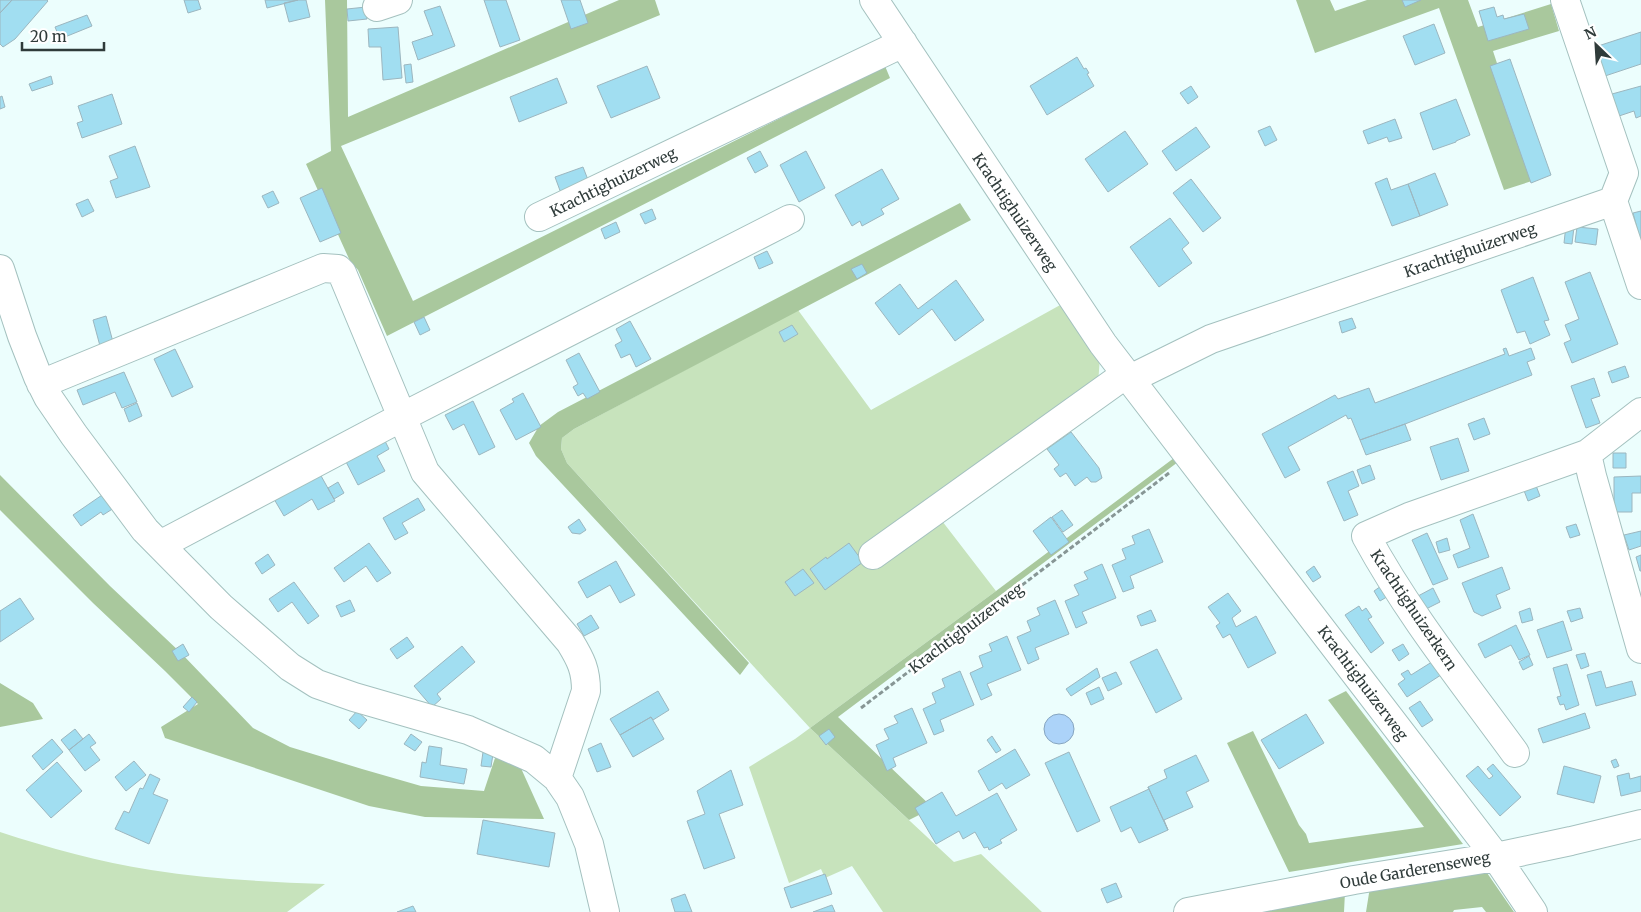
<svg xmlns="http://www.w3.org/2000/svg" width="1641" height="912" viewBox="0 0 1641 912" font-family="Merriweather,serif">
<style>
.green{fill:#c7e3bc}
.forest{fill:#a9c89d}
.water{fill:#acd3f9;stroke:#86a5c0}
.building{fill:#a1def1;stroke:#9cb6bf}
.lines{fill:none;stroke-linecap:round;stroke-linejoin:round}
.minor-casing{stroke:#a4c1bf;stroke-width:30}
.path{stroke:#879695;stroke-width:3;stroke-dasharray:5 2.5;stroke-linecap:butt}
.minor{stroke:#fff;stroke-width:28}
.labels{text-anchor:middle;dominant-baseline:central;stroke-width:5;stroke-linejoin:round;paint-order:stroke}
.street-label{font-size:15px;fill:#2f3b3a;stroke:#fff}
</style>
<rect width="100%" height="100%" fill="#ecfefd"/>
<!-- green -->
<path class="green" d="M1062,304L1100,356L1098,385L929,504L996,591L810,728L954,862L981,854L1042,912H883L852,866L825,878L821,869L789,883L749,767L795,739L810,728L567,463L561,449L562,438L574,429L798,310L871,410Z
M0,832C49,848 100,862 151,870C208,879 267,882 325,884L287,912H0Z"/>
<!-- forest -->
<path class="forest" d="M325,0H347L348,117L619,0H655L660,15L341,146L413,301L885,66L890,78L387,336L358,270L350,261L306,164L331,151Z
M1296,0H1330L1335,11L1367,0H1468L1478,27L1551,4L1559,31L1493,51L1535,180L1504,190L1439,8L1315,53Z
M960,203L971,220L574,429L562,438L561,449L567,463L749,663L740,675L536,456L529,443L539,426L558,412Z
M1174,458L1178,462L838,717L933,808L909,820L810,728L996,591Z
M0,475L110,586L181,653L253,728L290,747L362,769L421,786L484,791L498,749L515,755L544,819L425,817L369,806L165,738L161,727L198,704L165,671L93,603L0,510Z
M0,683L33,703L43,719L0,727Z
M1346,691L1463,844L1289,872L1227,743L1253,731L1299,825L1306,834L1309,843L1424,827L1328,700Z
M1485,870L1514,912H1486L1482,907L1454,910L1453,912H1366L1370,887Z
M1345,892L1344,912H1238Z"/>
<!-- water -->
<path class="water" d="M1044 729a15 15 0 1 1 30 0a15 15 0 1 1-30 0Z"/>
<!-- building -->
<path class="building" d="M0,0H12L0,13Z
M12,0H47L48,1L15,39L3,47L0,44V13Z
M184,0H198L201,9L188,13Z
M265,0H298L267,8Z
M298,0H306L310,17L289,22L284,3Z
M484,0H506L520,40L500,47Z
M561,0H580L588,23L571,29Z
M1402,0H1421L1405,7Z
M440,6L455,46L418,60L412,42L433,35L424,11Z
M366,7L367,19L348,21L347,9Z
M1494,7L1497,17L1503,15L1504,19L1524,14L1529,29L1488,41L1479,11Z
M87,15L92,26L60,39L55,27Z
M1434,24L1445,53L1415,65L1403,36Z
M398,27L402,78L383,80L381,47H369L368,29Z
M1641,32V64L1605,76L1595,47Z
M1077,57L1084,69L1086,68L1089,73L1087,74L1094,86L1047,115L1030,86Z
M1510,59L1551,175L1531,183L1490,66Z
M411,64L413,82L406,83L404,65Z
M647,66L660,98L611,118L597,86Z
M51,76L53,84L32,91L29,84Z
M557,78L567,103L519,122L510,97Z
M1191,86L1198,97L1188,104L1180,93Z
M1641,86V116L1636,118L1634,111L1619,116L1612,94Z
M112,94L122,124L82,138L77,123L83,121L78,106Z
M2,96L5,107L0,109V97Z
M1456,99L1470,135L1456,141V142L1433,150L1420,113Z
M1395,119L1402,138L1389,142L1387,137L1368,144L1363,131Z
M1270,126L1277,140L1265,146L1258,131Z
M1196,127L1210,147L1176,171L1162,151Z
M1125,131L1148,164L1108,192L1085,159Z
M135,146L150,187L116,198L110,181L118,178L109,156Z
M760,151L768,166L755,173L747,158Z
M806,151L825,188L799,202L780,165Z
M583,167L590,185L562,196L555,177Z
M882,169L899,199L881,209L884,214L862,226L860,221L852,226L835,195Z
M1435,173L1448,205L1420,216L1408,184Z
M1387,178L1391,190L1408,184L1420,216L1392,226L1375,183Z
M1191,179L1221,218L1203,232L1173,193Z
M322,188L341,233L320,242L300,198Z
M273,191L279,203L268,208L262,196Z
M88,199L94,211L82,217L76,204Z
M652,209L656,219L645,224L640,214Z
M1641,211V243L1633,213Z
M1170,218L1189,243L1182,249L1192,263L1159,287L1130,247Z
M616,222L620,232L605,239L601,229Z
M1566,225L1574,227L1572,244L1564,243Z
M1577,227L1598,229L1596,245L1575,242Z
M767,251L773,263L759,269L754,257Z
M862,264L867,273L857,279L851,269Z
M1590,272L1618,344L1572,363L1564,343L1571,340L1565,325L1579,319L1565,282Z
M1533,277L1549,320L1544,321L1550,335L1530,344L1525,331L1517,333L1501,290Z
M956,280L984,320L955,341L932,309L899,335L875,303L900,284L918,309Z
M106,316L113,342L100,346L93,320Z
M424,317L430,330L420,335L414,322Z
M1352,318L1356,328L1342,333L1339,322Z
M630,321L651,359L636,367L630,354L621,358L615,345L622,341L616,329Z
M792,325L798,334L784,342L779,332Z
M1506,348L1509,356L1531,348L1535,359L1527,362L1532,375L1405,424L1360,440L1351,418L1348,419L1346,415L1288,447L1300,470L1285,478L1262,434L1335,395L1338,399L1369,388L1375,403L1505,354L1503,349Z
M175,349L193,387L172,397L154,359Z
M579,353L600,392L587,399L583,393L578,396L573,387L578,384L566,360Z
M1625,366L1629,377L1612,383L1608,372Z
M124,372L137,402L122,408L115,392L83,405L77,390Z
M1594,378L1600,396L1591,399L1600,423L1586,428L1571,386Z
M523,393L541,427L516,440L500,410L514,402L512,399Z
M473,401L495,447L479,455L464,424L453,430L445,415Z
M137,403L142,416L129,422L124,409Z
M1484,418L1490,434L1474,440L1468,424Z
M1405,424L1411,440L1366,455L1360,440Z
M1071,432L1099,468L1102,478L1096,482H1091L1087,477L1075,486L1066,473L1060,477L1054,469L1059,465L1047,449Z
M383,437L389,449L377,456L385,471L358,485L344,458Z
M1458,438L1469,471L1441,480L1430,447Z
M1613,453H1626V468H1613Z
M1370,465L1375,479L1362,484L1357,470Z
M1353,471L1359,486L1348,491L1358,515L1344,521L1327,482Z
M320,474L335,501L318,510L312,499L284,516L274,499Z
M1641,476V493H1632V512H1614V477Z
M338,482L344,493L334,499L328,488Z
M1535,483L1540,496L1528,501L1523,488Z
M105,493L114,508L103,515L101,512L81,526L73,515Z
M418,498L425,510L402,523L408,533L395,540L383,518Z
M1062,510L1073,525L1063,532L1052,517Z
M1473,514L1489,557L1458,568L1453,555L1470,548L1460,520Z
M1051,517L1069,542L1051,555L1033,531Z
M579,519L586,530L580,534L572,533L568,527Z
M1576,524L1580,535L1570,538L1566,527Z
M1149,529L1163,562L1130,576L1134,588L1123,592L1112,565L1126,559L1122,549L1135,544L1132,536Z
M1641,531V546L1629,550L1624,535Z
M1427,533L1448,579L1433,585L1412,540Z
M1447,538L1450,550L1439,553L1436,542Z
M369,543L391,573L377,582L366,566L344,582L334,568Z
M849,543L863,562L825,590L810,569L826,557L827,559Z
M268,554L275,565L262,574L255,563Z
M1641,555V571H1640L1636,557Z
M616,561L635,595L620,603L610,585L587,598L578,582Z
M1102,564L1116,598L1082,612L1087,623L1076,628L1065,601L1079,595L1074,585L1088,579L1084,572Z
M1314,566L1321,577L1313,582L1306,572Z
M1502,567L1510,589L1496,595L1501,608L1482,616L1474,612L1462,583Z
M803,569L814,583L795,596L785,582Z
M294,582L319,616L308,624L292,602L278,612L269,599Z
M1384,584L1390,595L1380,601L1374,591Z
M1433,588L1440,602L1424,610L1418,596Z
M1228,593L1241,611L1232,618L1236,627L1256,616L1276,653L1248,668L1230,634L1223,638L1216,626L1220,623L1208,607Z
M20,598L34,619L0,642V611Z
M350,600L355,611L341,617L336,606Z
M1055,600L1069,634L1035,648L1039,659L1028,664L1017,637L1031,631L1027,621L1040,615L1037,608Z
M1359,606L1362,611L1366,608L1372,617L1368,619L1384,643L1371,653L1345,615Z
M1530,608L1533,620L1522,623L1519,612Z
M1580,608L1583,618L1571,622L1567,611Z
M1151,610L1156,621L1141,626L1137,616Z
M591,615L599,628L584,636L577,624Z
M1563,621L1572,650L1547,658L1537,630Z
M1516,625L1530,655L1519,660L1511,645L1485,658L1478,644Z
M1007,636L1021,670L987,684L992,695L981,700L970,673L983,667L979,656L992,651L989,644Z
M407,637L414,647L397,659L390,649Z
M183,644L189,655L178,661L172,651Z
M1403,644L1409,654L1399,661L1392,650Z
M462,646L475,662L437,694L441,699L432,707L414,686Z
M1157,649L1182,699L1156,713L1130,662Z
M1585,653L1589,666L1581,669L1576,655Z
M1529,656L1533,665L1523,670L1519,662Z
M1435,660L1444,673L1407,697L1398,684L1405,679L1401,674L1408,670L1411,675Z
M1567,664L1579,705L1566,710L1564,704L1560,705L1557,697L1561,696L1553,668Z
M1097,668L1100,677L1071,696L1066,689Z
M960,671L974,705L940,720L944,731L934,735L923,709L936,703L932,693L945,687L942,679Z
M1601,671L1606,688L1632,681L1636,695L1596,706L1587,675Z
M1116,672L1122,684L1108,691L1102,678Z
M1099,687L1104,699L1091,705L1086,693Z
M658,691L669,710L653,720L651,717L620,735L610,719Z
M192,697L197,702L189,712L183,707Z
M1420,701L1433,720L1422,727L1409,708Z
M912,708L927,743L893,758L896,766L887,771L876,745L889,739L884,729L898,723L894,716Z
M357,711L367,720L359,729L349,720Z
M1585,713L1590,728L1543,743L1538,729Z
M1306,714L1324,743L1279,769L1261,740Z
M651,717L664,739L633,757L620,735Z
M75,729L83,739L69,750L61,740Z
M829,729L835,737L826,745L819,736Z
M89,734L96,743L90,747L100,760L85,771L69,750Z
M411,734L422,742L415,751L404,744Z
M992,736L1001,750L996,753L987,740Z
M52,739L63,752L43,770L32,756Z
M601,743L611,767L597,772L588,749Z
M429,746L442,748L440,765L467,769L464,784L420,777L422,762L426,763Z
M1015,749L1030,775L1006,789L1002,783L989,791L978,771Z
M483,752L493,754L491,767L481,766Z
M1069,752L1100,821L1077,832L1045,763Z
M1196,755L1209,781L1186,792L1193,807L1164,820L1168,830L1148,787L1167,778L1164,770Z
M1616,759L1619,766L1614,768L1611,761Z
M134,761L146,775L126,791L115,777Z
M57,762L82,791L51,818L26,790Z
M1493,764L1521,797L1500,816L1466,776L1478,766L1489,779L1493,776L1487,769Z
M1564,766L1601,776L1594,803L1557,794Z
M731,770L743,805L719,814L735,858L704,869L687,821L705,814L697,791Z
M1629,773L1630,779L1641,776V791L1621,796L1617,776Z
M150,774L160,779L153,794L168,800L149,844L115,829L124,811L129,813L140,788L143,789Z
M1148,787L1168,830L1139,843L1131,827L1121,832L1110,807L1149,789Z
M942,792L956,816L997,793L1017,830L1000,840L1002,843L989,850L988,847L984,848L975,832L963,839L959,831L936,844L915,808Z
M483,820L555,833L549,867L477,854Z
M825,874L832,894L791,908L784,888Z
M1116,883L1122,897L1107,903L1101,889Z
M685,894L692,912H675L671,899Z
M832,905L835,912H813Z
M413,906L416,912H397Z"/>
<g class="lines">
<!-- minor casing -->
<g class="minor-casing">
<path id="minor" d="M874,0L1103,344L1496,857L1533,912
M377,7L398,0
M1613,201L1641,285
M539,217L903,43
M0,269L22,336L38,377L48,397L74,435L145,530L221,607L290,667L317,684L354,697L468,730L534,759L557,778L570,797L589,844L605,912
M1130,379L1211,339L1613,201L1624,173L1565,0
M41,384L323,268L338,269L342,273L425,472L570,642C581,660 586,670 586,691L557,778
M1641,412L1587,454L1592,476L1641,649
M160,545L402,417L790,219
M873,555L1126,374
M1515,753C1464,683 1407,612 1366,536L1409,517L1587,454
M1188,912L1354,880L1496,857L1571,841L1641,824"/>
</g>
<!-- path -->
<path class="path" d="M861,708L1169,473"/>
<!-- minor -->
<use href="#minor" class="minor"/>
</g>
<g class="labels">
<!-- street labels -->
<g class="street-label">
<text transform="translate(613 182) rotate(-26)">Krachtighuizerweg</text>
<text transform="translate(1015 212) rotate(56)">Krachtighuizerweg</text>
<text transform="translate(1470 250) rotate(-19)">Krachtighuizerweg</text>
<text transform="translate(1414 610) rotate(56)">Krachtighuizerkern</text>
<text transform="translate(966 628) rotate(-37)">Krachtighuizerweg</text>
<text transform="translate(1363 683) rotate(53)">Krachtighuizerweg</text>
<text transform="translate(1415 870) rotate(-10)">Oude Garderenseweg</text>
</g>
</g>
<!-- north arrow -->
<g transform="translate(1596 45) rotate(335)" stroke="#ffffff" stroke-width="4" paint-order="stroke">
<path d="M0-4L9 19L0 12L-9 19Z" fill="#2f3b3a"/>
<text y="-8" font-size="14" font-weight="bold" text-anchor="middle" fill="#2f3b3a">N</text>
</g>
<!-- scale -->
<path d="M22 42v8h82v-8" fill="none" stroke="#2f3b3a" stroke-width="2.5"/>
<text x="30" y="42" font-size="15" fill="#2f3b3a" stroke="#ffffff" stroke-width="4" paint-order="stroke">20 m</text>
</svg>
